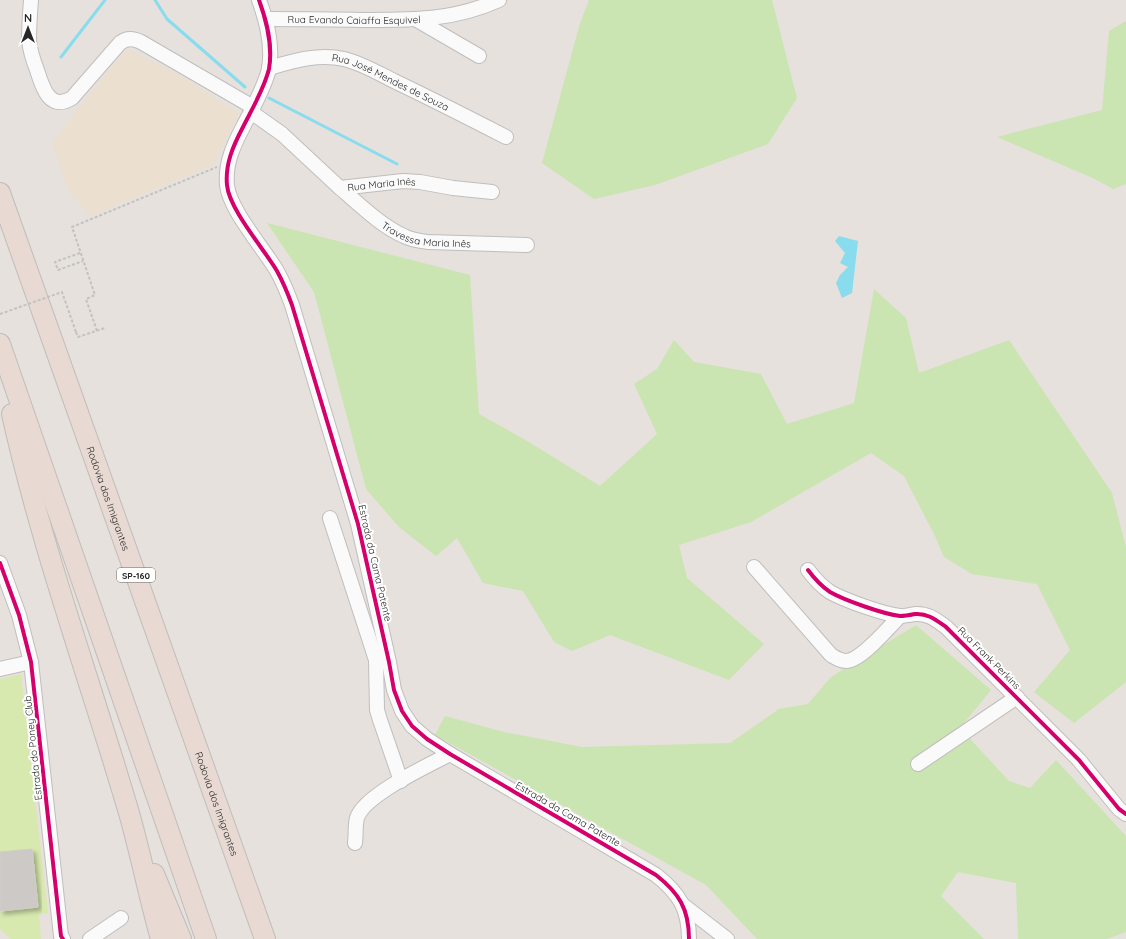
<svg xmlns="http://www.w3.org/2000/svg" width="1126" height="939" viewBox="0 0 1126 939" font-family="Quicksand,sans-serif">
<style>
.education{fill:#ebdfcf}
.green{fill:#cae4b2}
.pitch{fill:#d8e9af}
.water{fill:#89dcee}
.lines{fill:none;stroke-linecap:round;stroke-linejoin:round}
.stream{stroke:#89dcee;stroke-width:3}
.building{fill:#ccc9c6;stroke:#d1cdc8;filter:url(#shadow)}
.minor-casing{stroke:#bfbebe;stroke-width:16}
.highway-casing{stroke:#bfbdbb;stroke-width:22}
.path{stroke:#c2c2c1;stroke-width:2;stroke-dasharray:3 2;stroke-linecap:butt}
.minor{stroke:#fbfafa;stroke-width:14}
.highway{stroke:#e8d9d2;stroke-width:20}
.path-bridge{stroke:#c2c2c1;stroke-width:2;stroke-dasharray:3 2;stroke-linecap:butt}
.cycleway-casing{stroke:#fff;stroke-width:6}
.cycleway{stroke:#d6006c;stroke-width:4}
.labels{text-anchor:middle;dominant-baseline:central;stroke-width:4;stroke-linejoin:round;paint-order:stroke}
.shield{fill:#fff;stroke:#686868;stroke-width:1}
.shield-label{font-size:9px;font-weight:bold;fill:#272727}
.street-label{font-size:10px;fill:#272727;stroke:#fff}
</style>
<defs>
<filter id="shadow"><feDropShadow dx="3.5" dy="3.5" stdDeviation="2" flood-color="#0004"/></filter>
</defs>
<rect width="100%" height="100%" fill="#e6e1dc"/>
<!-- education -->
<path class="education" d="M128,49L178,74L239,114L213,165L90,216L68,190L52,143L102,78Z"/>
<!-- green -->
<path class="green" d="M589,0H772L797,98L768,144L655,185L594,199L542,163L580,23Z
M1126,21V184L1113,189L1095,179L997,137L1102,110L1109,31Z
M267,223L470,275L479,414L529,442L600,486L657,434L634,384L657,369L674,340L694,362L761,374L787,424L854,403L874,289L906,318L919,373L1009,340L1112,493L1126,547V682L1074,723L1034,692L1070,650L1037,584L972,574L944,557L935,536L904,476L871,453L751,522L679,545L687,578L764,644L729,680L610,635L572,651L554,642L523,591L483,583L457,538L436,556L399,527L366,489L314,292Z
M916,625L991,690L960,728L1009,781L1030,788L1056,760L1126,836V932L1107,939H1018L1016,883L958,872L941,896L984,939H757L706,885L435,735L445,716L504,732L582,747L730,743L779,709L808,704L831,677Z"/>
<!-- pitch -->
<path class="pitch" d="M21,674L48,913L39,914L41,939H11L0,929V679Z"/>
<!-- water -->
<path class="water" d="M839,236L858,241L852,293L842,298L836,283L840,275L848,267L840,263L845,253L835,241Z"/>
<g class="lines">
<!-- stream -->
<path class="stream" d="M155,0L167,19L245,87
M61,57L105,0
M269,98L397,164"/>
</g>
<!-- building -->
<path class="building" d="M32,849L38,907L0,911V852Z"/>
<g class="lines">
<!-- minor casing -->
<g class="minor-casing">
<g id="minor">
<path d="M31,0C30,13 29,27 29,40C30,50 33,60 37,70C42,86 49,112 72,98L120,43C126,38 133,38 141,42L253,107"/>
<path d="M259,0C267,22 273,45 269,69C264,89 252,109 243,127C233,146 225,164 227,185C229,209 264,249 277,271C283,282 288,294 292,305L358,524L389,662L394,690L402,711L412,726L427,739L450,754L656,875C679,893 689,909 689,939"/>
<path id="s1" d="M266,19C298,19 330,19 361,20C411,20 452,21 499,0"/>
<path d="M417,20L479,56"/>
<path id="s2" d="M269,68C293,61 318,53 344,59C361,63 378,73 394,81C432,99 469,118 506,137"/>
<path id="s3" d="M251,112L282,134L340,188L403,181L420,182L453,188L492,192"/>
<path id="s4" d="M340,188C359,204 381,226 404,236C411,240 420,241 428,242L527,245"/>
<path d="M330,518L376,660L377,710L380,720L401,781"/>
<path d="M0,563L19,615L31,662L61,936L63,939"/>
<path d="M754,567L831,655C836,658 840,661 846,661C861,661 889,627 900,616"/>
<path d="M808,570C814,578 821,586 830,592C844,600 883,614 900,616C905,616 910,615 915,614C928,613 936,620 946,627L1079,760L1119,809L1126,814"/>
<path d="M0,669L31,662"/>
<path d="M918,764L1017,697"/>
<path d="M355,843C356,835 355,825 357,818C364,795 429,765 450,754"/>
<path d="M683,905L727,939"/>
<path d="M90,939L121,918"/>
</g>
</g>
<!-- highway casing -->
<g class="highway-casing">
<g id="highway">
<path id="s5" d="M0,193L265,939"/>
<path d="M0,344L206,939"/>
<path d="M12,414C42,549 90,680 129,813C141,855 149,897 161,939"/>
<path d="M154,874L181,939"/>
</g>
</g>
<!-- path -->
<path class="path" d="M80,253L55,262L58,270L83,261
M97,331L86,299L95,295L72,227L217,167
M76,332L78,337L105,328"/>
<!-- minor -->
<use href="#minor" class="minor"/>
<!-- highway -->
<use href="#highway" class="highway"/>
<!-- path-bridge -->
<path class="path-bridge" d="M0,314L62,292L76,332"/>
<!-- cycleway casing -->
<g class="cycleway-casing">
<path id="cycleway" d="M259,0C267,22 273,45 269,69C264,89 252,109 243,127C233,146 225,164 227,185C229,209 264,249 277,271C283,282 288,294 292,305L358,524L389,662L394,690L402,711L412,726L427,739L450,754L656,875C679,893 689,909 689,939
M0,563L19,615L31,662L61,936L63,939
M808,570C814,578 821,586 830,592C844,600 883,614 900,616C905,616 910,615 915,614C928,613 936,620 946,627L1079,760L1119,809L1126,814"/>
</g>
<!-- cycleway -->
<use href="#cycleway" class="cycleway"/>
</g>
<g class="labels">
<!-- shield labels -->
<rect class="shield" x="117" y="568" width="38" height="14" rx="3"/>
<g class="shield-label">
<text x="136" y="575">SP-160</text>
</g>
<!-- street labels -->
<g class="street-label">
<text stroke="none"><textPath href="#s1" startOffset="88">Rua Evando Caiaffa Esquivel</textPath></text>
<text stroke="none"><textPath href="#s2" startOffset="128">Rua José Mendes de Souza</textPath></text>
<text stroke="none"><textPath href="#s3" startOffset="159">Rua Maria Inês</textPath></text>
<text stroke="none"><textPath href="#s4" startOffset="102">Travessa Maria Inês</textPath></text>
<text stroke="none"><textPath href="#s5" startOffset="324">Rodovia dos Imigrantes</textPath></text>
<text transform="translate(375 563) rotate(77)">Estrada da Cama Patente</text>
<text transform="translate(989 658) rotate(45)">Rua Frank Perkins</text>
<text transform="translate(33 748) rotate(-96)">Estrada do Poney Club</text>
<text stroke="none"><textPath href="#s5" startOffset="648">Rodovia dos Imigrantes</textPath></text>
<text transform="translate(568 814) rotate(30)">Estrada da Cama Patente</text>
</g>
</g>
<!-- north arrow -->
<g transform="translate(28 28)" stroke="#ffffff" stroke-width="3" paint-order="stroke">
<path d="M0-3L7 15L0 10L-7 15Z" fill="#272727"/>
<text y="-6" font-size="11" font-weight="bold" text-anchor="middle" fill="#272727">N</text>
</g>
</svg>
